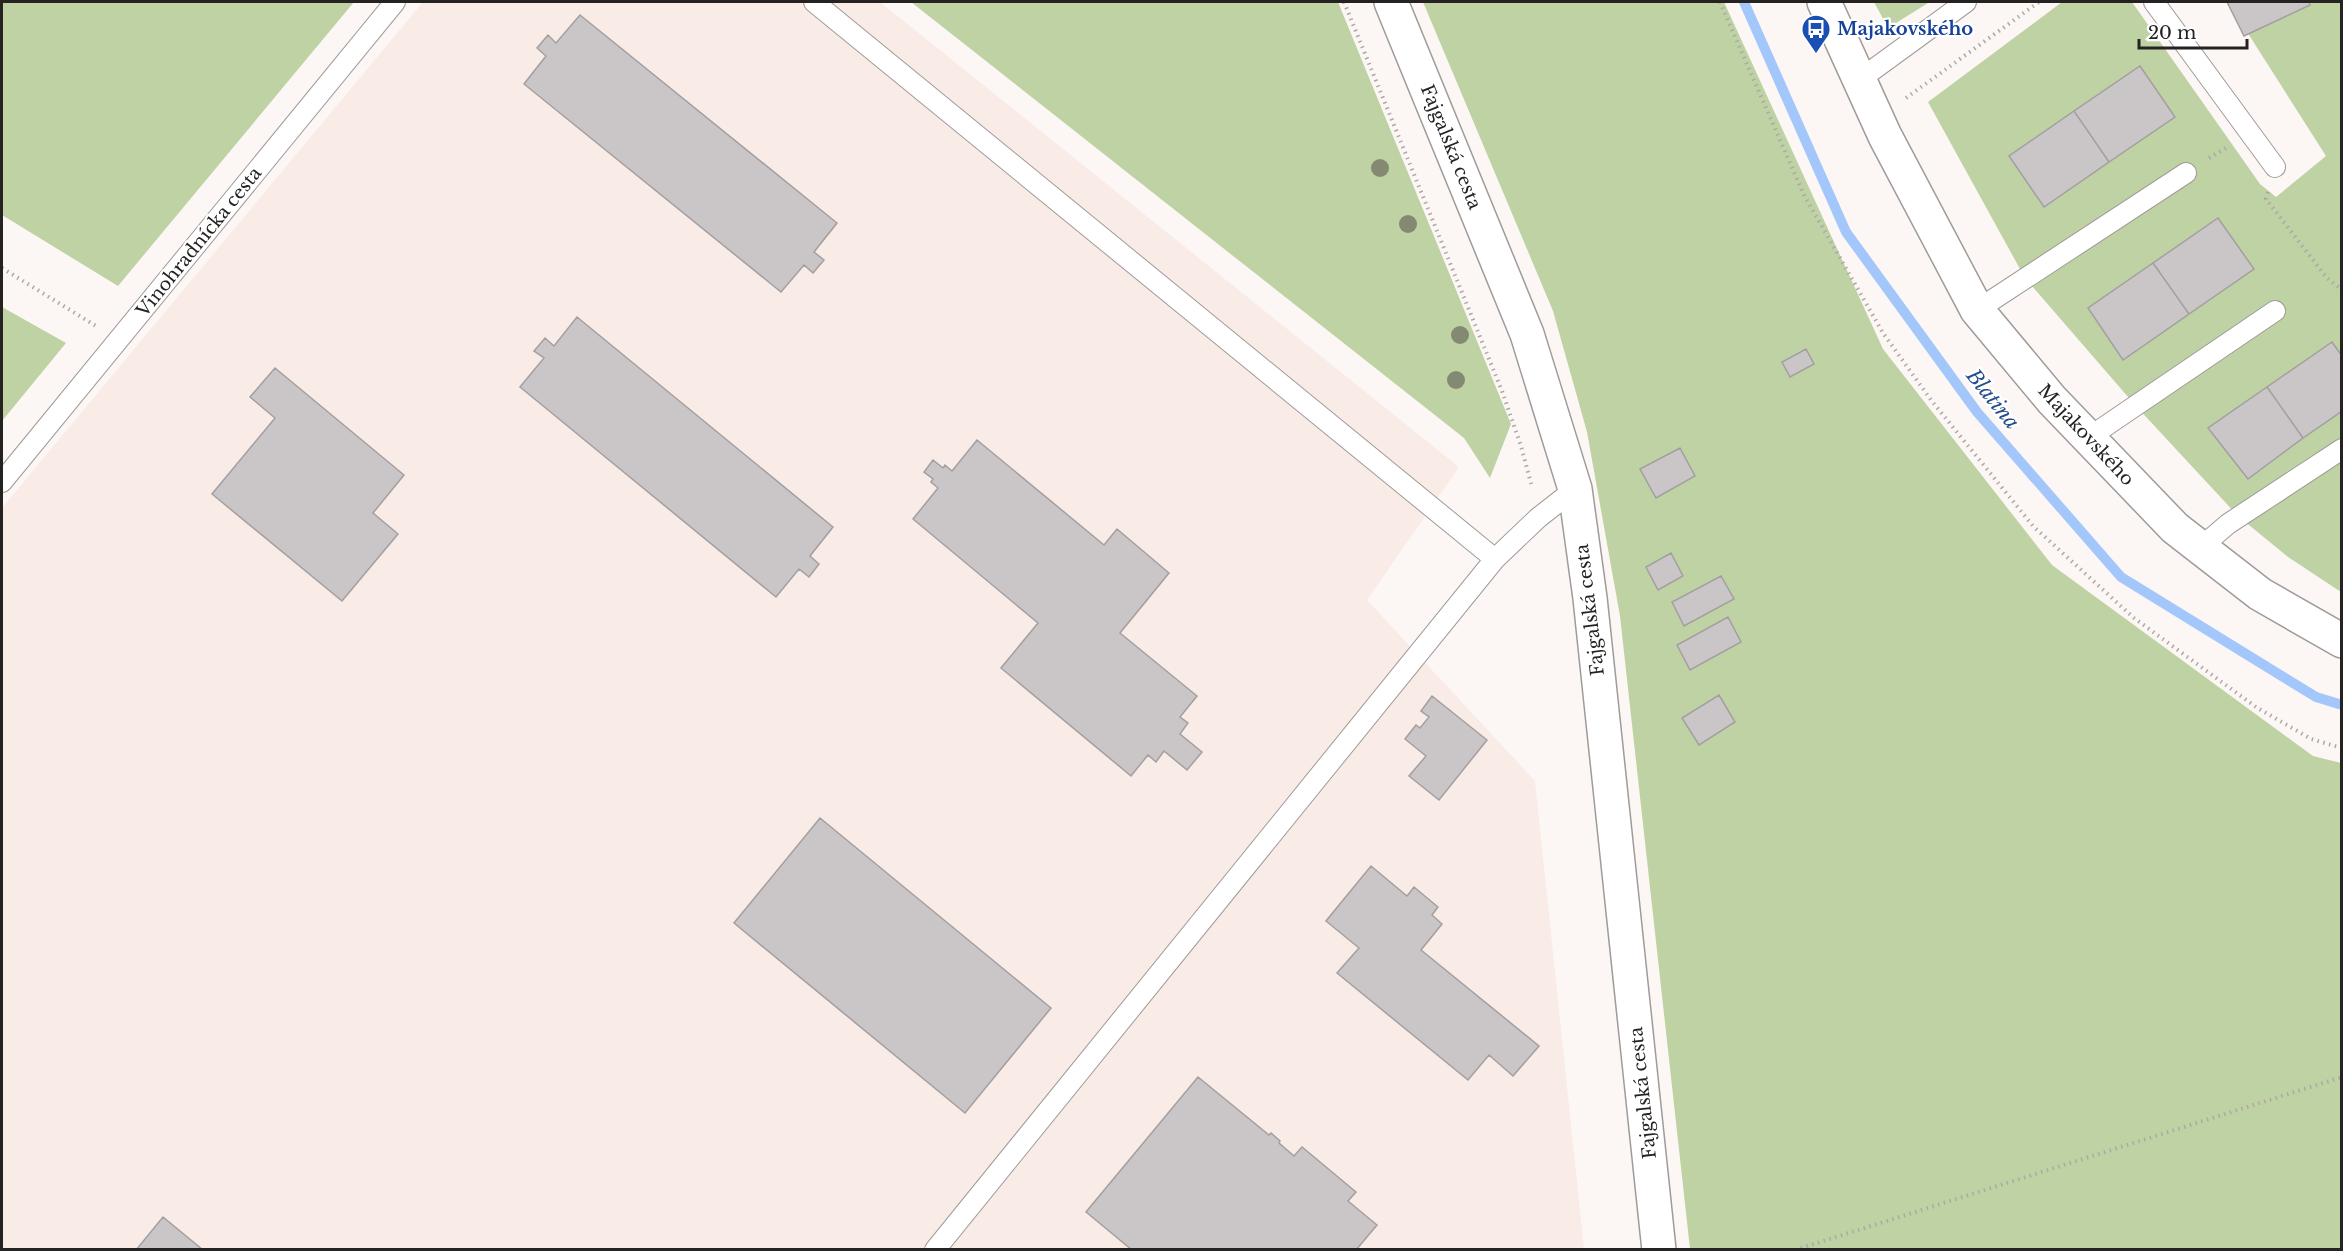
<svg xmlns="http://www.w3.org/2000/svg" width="2343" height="1251" viewBox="0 0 2343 1251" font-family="'Libre Baskerville',serif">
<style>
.built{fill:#f9ebe6}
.green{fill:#bed2a4}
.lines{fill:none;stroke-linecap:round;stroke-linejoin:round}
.stream{stroke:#a4c7fb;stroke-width:10}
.building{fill:#cac5c7;stroke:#a39fa1;stroke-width:1.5}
.service-casing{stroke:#9f9b99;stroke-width:22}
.minor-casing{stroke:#9f9b99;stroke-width:36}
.path{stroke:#ada9a7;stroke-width:4;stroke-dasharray:1.5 4.5;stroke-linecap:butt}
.service{stroke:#fff;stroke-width:20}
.minor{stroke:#fff;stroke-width:33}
.tree{fill:#848a71}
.labels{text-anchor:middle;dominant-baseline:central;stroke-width:4.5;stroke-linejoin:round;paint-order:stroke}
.transit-label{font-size:18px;font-weight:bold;fill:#164399;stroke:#fff;text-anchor:start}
.street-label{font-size:18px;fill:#252322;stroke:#fff}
.water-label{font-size:20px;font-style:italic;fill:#224d8a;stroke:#fff}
</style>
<rect width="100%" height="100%" fill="#fcf7f5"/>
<!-- built -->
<path class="built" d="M423,2H880L1459,467L1367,600L1535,781L1584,1249L2,1250V508Z"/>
<!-- green -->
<path class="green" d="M2,2H354L118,286L2,215Z
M911,2H1338L1511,424L1490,478L1464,438Z
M1423,2H1724L1883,349L2052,565L2313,756L2341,763V1249H1690L1620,616L1587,432L1553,311Z
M1874,2H1927L1928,3L1888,28Z
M2062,2H2132L2260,184L2276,197L2326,156L2228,2H2341V592L2288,557L2238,516L2135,405L2025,278L1928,102Z
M2,307L66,343L2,421Z"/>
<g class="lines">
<!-- stream -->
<path class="stream" d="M1744,2L1846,232L1977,412L2121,577L2316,697L2342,705"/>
</g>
<!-- building -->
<path class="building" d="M2227,2H2309L2310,5L2244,36Z
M580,15L837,223L814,252L824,260L813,273L804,265L781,292L524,84L546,56L537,48L548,35L556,43Z
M2140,66L2175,117L2109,162L2074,111Z
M2074,111L2109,162L2044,207L2009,156Z
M2218,218L2254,269L2189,314L2153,263Z
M2153,263L2189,314L2123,360L2088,308Z
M577,317L833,527L810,556L819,564L809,577L799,569L776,597L520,387L544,358L534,351L545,338L554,346Z
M2332,342L2342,356V411L2303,438L2267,387Z
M1806,349L1814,364L1790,377L1782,362Z
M275,368L404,475L373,513L398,534L342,601L212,494L275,418L250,397Z
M2267,387L2303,438L2248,479L2208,428Z
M977,440L1104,545L1117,529L1169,573L1120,633L1197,696L1180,717L1188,723L1180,734L1202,752L1187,770L1164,751L1156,762L1148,755L1131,776L1001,668L1038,623L913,519L938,488L931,482L933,479L924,472L933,460L943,468L945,465L952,471Z
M1680,448L1695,476L1656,498L1640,469Z
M1671,553L1683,576L1658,590L1646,567Z
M1721,576L1734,599L1684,626L1672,602Z
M1728,617L1741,642L1690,670L1677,645Z
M1719,695L1735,722L1699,745L1682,718Z
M1432,696L1487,740L1439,800L1409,776L1426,756L1405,739L1416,725L1420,728L1429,717L1421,711Z
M820,818L1051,1008L965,1113L734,923Z
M1371,866L1407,896L1414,887L1438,907L1432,915L1442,924L1421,950L1539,1046L1513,1076L1489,1055L1468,1080L1337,973L1359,948L1326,921Z
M1198,1077L1269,1135L1271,1133L1280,1141L1279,1143L1294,1156L1302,1147L1356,1192L1348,1201L1377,1225L1356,1250H1132L1086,1212Z
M163,1217L203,1250H136Z"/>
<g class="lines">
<!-- service casing -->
<g class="service-casing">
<path id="service" d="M814,2L1495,559
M2154,2L2275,167
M1859,80L1966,2
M1977,310L2186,173
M2088,438L2275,311
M2,482L395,2
M2200,548L2228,524L2342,449
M935,1250L1495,559L1538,518L1575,489"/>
</g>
<!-- minor casing -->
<g class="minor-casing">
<path id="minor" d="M1391,2L1527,334L1575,489L1590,598L1659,1250
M1824,2L1885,136L1977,310L2052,400L2175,528L2260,594L2342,641"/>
</g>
<!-- path -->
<path class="path" d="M1344,2L1502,391L1521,446L1532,487
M1720,2L1804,195L1883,333L1931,400L2033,526L2134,618L2256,707L2311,739L2342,748
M1906,98L2039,2
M2209,158L2226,148
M2268,192L2266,199L2327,278L2342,290
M2,268L96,326
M1795,1250L2342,1077"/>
<!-- service -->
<use href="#service" class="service"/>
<!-- minor -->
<use href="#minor" class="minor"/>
</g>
<!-- trees -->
<g class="tree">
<circle cx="1380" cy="168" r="9"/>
<circle cx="1408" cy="224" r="9"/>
<circle cx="1460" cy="335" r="9"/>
<circle cx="1456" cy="380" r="9"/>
</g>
<!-- icons -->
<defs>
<g id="bus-pin" transform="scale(1.5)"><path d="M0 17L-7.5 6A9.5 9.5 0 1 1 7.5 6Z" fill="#1a4fb4" stroke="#fff"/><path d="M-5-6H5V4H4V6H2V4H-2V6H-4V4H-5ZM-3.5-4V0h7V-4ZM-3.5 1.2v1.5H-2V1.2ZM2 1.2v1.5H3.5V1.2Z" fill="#fff"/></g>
</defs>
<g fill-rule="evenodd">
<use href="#bus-pin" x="1816" y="29"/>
</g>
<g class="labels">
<!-- transit labels -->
<g class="transit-label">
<text x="1837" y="29">Majakovského</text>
</g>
<!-- street labels -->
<g class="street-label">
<text transform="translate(1451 147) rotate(68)">Fajgalská cesta</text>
<text transform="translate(199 242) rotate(-51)">Vinohradnícka cesta</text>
<text transform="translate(2086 435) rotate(47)">Majakovského</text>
<text transform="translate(1590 610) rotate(-97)">Fajgalská cesta</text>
<text transform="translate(1643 1093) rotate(-96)">Fajgalská cesta</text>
</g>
<!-- water labels -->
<g class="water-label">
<text transform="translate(1993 399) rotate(51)">Blatina</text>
</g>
</g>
<!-- border -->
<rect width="2343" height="1251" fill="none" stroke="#252322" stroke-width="6"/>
<!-- scale -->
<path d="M2139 39v9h108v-9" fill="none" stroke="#252322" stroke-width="3"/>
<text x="2148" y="39" font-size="18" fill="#252322" stroke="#ffffff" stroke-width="4.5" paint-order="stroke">20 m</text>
</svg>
